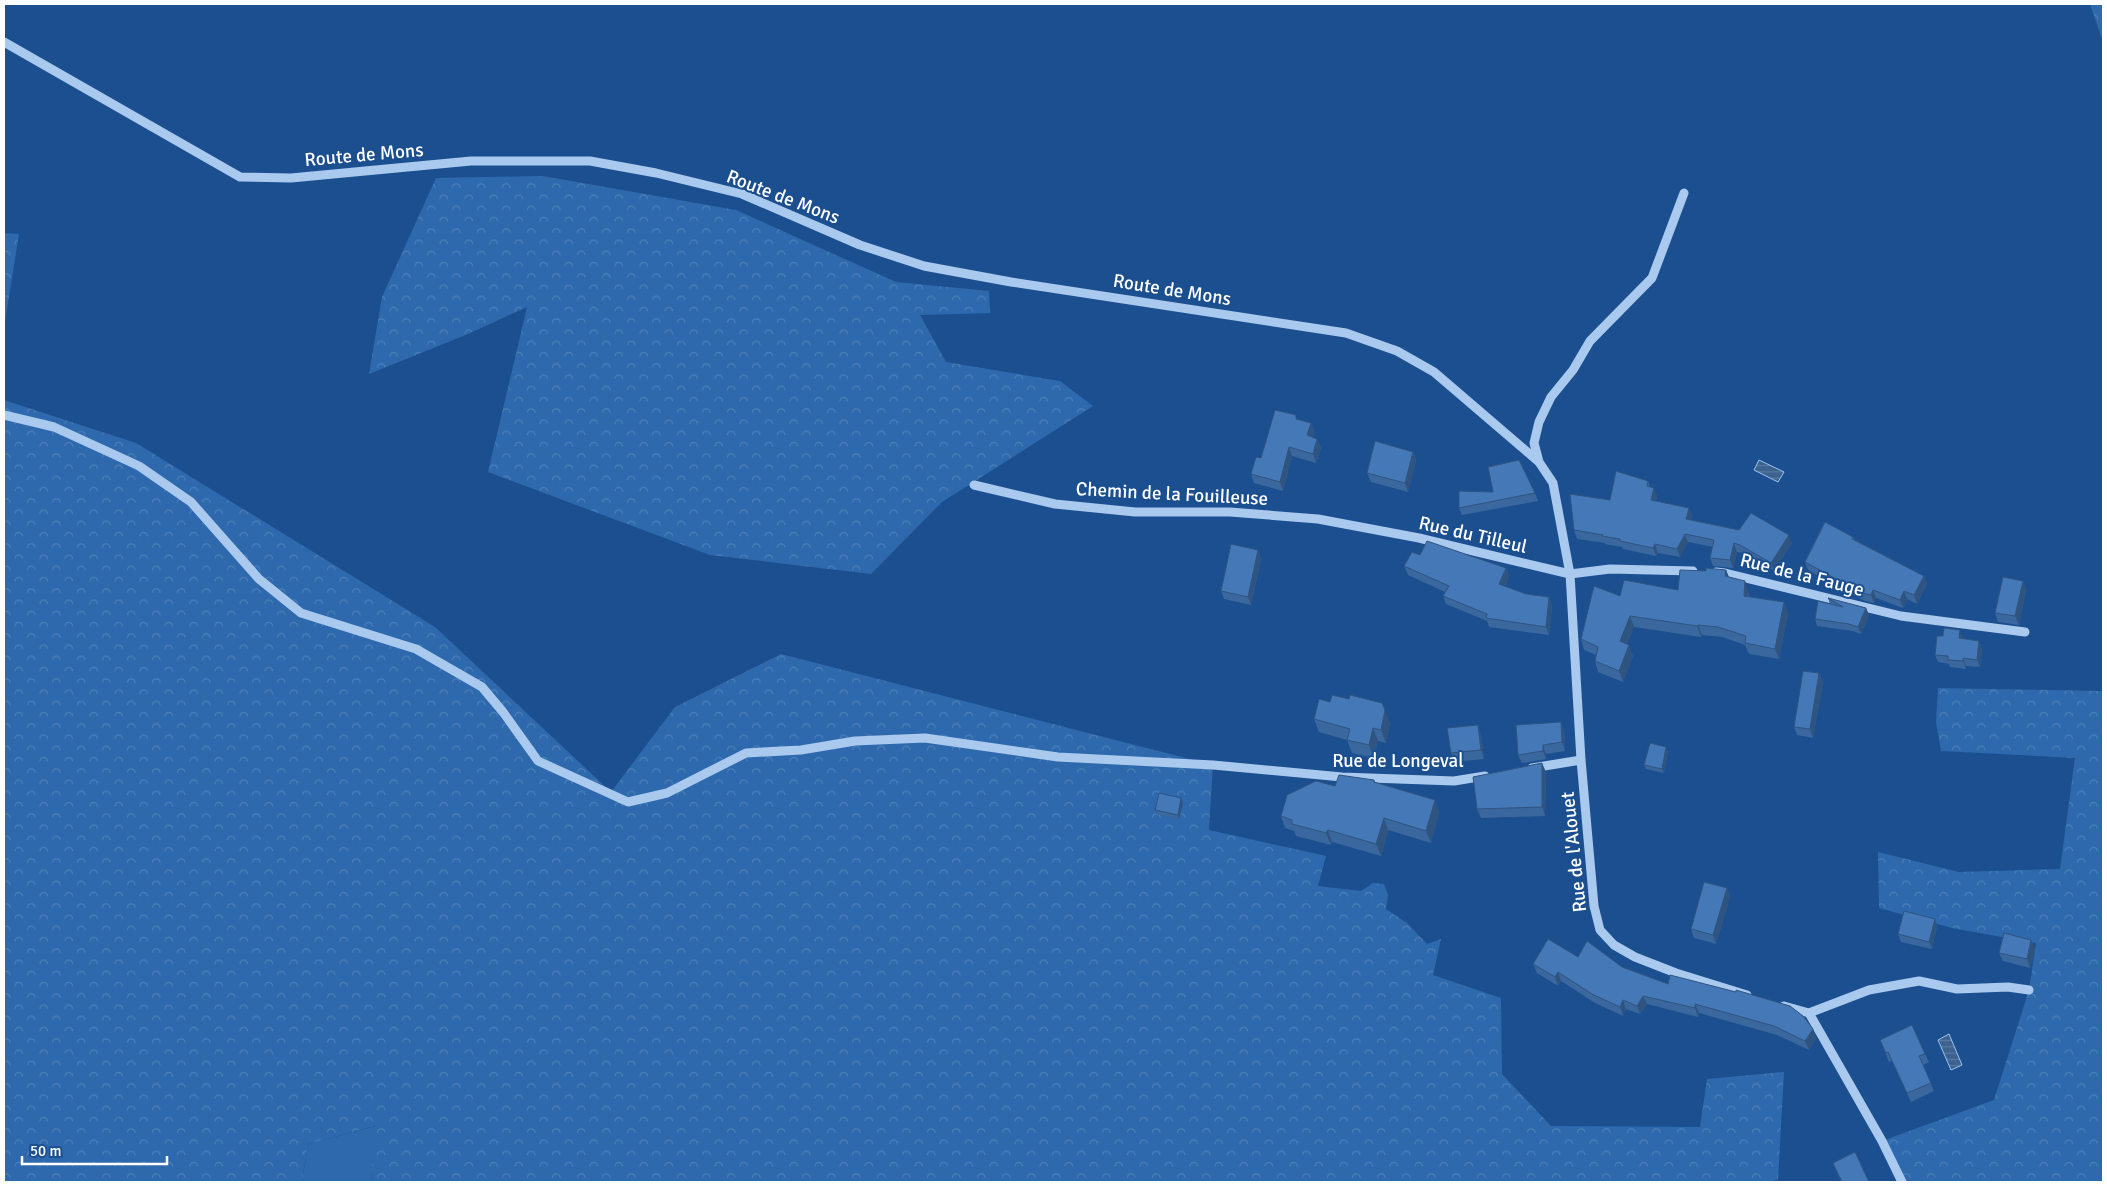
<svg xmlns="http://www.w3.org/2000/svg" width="2107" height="1186" viewBox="0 0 2107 1186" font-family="Signika,sans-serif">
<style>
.green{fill:#2e69ad}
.forest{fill:url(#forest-crowns)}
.water{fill:url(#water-rules);stroke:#9cc4f0}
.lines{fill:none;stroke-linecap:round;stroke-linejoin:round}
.minor{stroke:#a9c9ee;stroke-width:9}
.wall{fill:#3a679d}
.shaded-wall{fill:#305480}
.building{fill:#4478b7;stroke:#305480}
.labels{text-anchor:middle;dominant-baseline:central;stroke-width:4;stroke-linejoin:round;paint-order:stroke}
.street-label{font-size:19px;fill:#fff;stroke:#1b4f8f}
</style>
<defs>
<pattern id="forest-crowns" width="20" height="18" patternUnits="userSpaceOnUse" patternTransform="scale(1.25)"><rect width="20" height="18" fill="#2e69ad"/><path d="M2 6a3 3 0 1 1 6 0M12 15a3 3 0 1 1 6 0" fill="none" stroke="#4d80b9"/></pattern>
<pattern id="water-rules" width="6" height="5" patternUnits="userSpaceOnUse" patternTransform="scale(1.25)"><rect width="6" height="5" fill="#3c6290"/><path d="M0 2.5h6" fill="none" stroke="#597aa1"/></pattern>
</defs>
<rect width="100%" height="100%" fill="#1b4f8f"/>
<!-- green -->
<path class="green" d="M376,1126L371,1182H302L308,1144Z"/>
<!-- forest -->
<path class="forest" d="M2090,4H2103V42Z
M543,176L736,210L896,282L989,291L990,313L920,315L946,362L1060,381L1093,406L942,502L871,574L710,555L488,472L527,307L468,334L369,374L382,297L436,178Z
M4,233L19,234L4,328Z
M4,400L136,443L435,627L611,792L675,707L781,654L1213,765L1209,830L1326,856L1318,886L1361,891L1373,883L1384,884L1388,895L1386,909L1407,923L1427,944L1441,939L1433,975L1501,998L1502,1074L1551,1126L1700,1127L1707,1079L1784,1072L1778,1180L1767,1182H371L375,1126L308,1144L302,1182H4Z
M1938,688L2103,691V1182H1907L1882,1141L1994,1100L2029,990L2036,943L1952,928L1879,908L1878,852L1959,872L2060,869L2075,758L1941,751L1936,722Z"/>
<!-- water -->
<path class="water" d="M1759,460L1784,472L1778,482L1754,470Z
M1949,1034L1962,1065L1951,1070L1938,1040Z"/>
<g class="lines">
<!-- minor -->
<path class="minor" d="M4,42L240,177L291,178L471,161H590L656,173L742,194L860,245L924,266L1011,282L1346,333L1397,351L1434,372L1539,462L1553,483L1570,574L1581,760L1594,906L1600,930L1614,945L1635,957L1676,973L1747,995
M4,415L54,427L139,466L191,502L259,579L301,613L416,649L482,687L503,712L538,761L628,802L667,793L746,753L801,750L855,741L925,738L1058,757L1213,765L1342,777L1454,781L1485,776
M1539,462L1534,443L1539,422L1551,397L1573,370L1590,341L1652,278L1684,193
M974,485L1055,504L1135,512H1230L1318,519L1419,538L1570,574L1610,569L1693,571
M1716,572L1725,573L1901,616L2025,632
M1532,768L1581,760
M1784,1006L1809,1013L1882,1141L1902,1182
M1809,1013L1869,990L1919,981L1957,989L2008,987L2029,990"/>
</g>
<!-- wall -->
<path class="wall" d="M1297,419L1311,423L1314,432L1313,437L1317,439L1321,448L1316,463L1292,456L1283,491L1254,483L1251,474L1261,458Z
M1413,452L1416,460L1408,492L1371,482L1367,473Z
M1648,481L1650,487L1657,496L1656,501L1689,508L1692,516L1691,520L1792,543L1774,571L1743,553L1737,552L1733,568L1713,566L1710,558L1713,547L1688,542L1680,557L1658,553L1656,556L1623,549L1622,547L1605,544V543L1577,539L1574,530L1610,500Z
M1535,493L1538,501L1462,515L1459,508Z
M1853,537L1855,540L1924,576L1927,584L1917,604L1907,599L1903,608L1876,598L1874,603L1865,601L1808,570L1805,562Z
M1258,550L1261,559L1251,605L1224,599L1221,591Z
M1420,555L1506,568L1509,577L1505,586L1526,594L1549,597L1552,606L1549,635L1489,627L1487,621L1446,604L1443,596L1445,592L1408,575L1404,566Z
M1726,570L1729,577L1749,592V597L1784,602L1788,613L1779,659L1749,654L1745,645L1722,637L1702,635L1701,637L1634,627L1627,644L1633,656L1623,682L1598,672L1595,661L1596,655L1584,650L1581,639L1620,596L1678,590L1706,571Z
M2023,581L2026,590L2019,625L1998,622L1995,613Z
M1828,598L1866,608L1869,615L1861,634L1852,631L1817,626L1815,619L1830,604Z
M1943,636L1963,638V639L1979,641L1982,649L1980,667L1966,666V669L1950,667L1949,664L1938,662L1935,655Z
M1819,673L1823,682L1813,738L1797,735L1794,727Z
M1314,719L1390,723L1386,743L1378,741L1374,758L1352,753L1347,740L1319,732Z
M1564,731L1565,751L1546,754V759L1522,763L1518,755Z
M1481,734L1484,759L1454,762L1451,753Z
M1668,751L1664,773L1646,769L1644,765Z
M1546,772L1545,816L1481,818L1477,809Z
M1374,780L1375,782L1439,812L1431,843L1388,830L1381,856L1332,842L1331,845L1296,836L1294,831L1285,828L1281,816L1335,786Z
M1181,798L1183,803L1179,820L1156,814L1155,810Z
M1727,888L1730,897L1716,944L1694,938L1691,929Z
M1937,926L1932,949L1901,942L1898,934Z
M2031,940L2035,949L2030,968L2003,961L1999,953Z
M1578,957L1622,967L1668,984L1813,1029L1816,1038L1809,1050L1777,1035L1699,1013L1698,1017L1647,1004L1640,1014L1626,1009L1623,1016L1595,1003L1561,981L1558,986L1537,973L1533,964Z
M1880,1040L1925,1054L1929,1062L1923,1065L1934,1091L1911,1102L1892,1061L1889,1062Z
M1833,1163L1869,1182H1841Z"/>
<!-- shaded-wall -->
<path class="shaded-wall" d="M1311,423L1314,432L1311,444L1307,435Z
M1317,439L1321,448L1316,463L1313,454Z
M1289,447L1292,456L1283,491L1280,482Z
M1413,452L1416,460L1408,492L1405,483Z
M1654,488L1657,496L1654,508L1651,500Z
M1689,508L1692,516L1689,527L1686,519Z
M1685,534L1688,542L1680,557L1677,549Z
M1789,535L1792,543L1774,571L1771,563Z
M1734,543L1737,552L1733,568L1730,560Z
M1655,544L1658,553L1656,556L1653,548Z
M1258,550L1261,559L1251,605L1248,597Z
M1506,568L1509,577L1502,593L1499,584Z
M1726,570L1730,581L1725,576Z
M1924,576L1927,584L1917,604L1914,595Z
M1745,581L1749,592L1747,606L1744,596Z
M2023,581L2026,590L2019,625L2015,616Z
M1873,590L1876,598L1874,603L1871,595Z
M1904,591L1907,599L1903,608L1900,600Z
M1549,597L1552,606L1549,635L1546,627Z
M1784,602L1788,613L1779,659L1775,649Z
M1866,608L1869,615L1861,634L1858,627Z
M1630,616L1634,627L1624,652L1620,641Z
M1698,625L1702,635L1701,637L1697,626Z
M1960,630L1963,638L1962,646L1959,638Z
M1979,641L1982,649L1980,667L1977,660Z
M1629,645L1633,656L1623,682L1619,671Z
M1963,658L1966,666V669L1963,661Z
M1819,673L1823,682L1813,738L1810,729Z
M1385,710L1390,723L1386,743L1381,730Z
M1561,722L1564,731L1565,751L1562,742Z
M1478,725L1481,734L1484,759L1481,750Z
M1373,728L1378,741L1374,758L1369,745Z
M1543,745L1546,754V759L1543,751Z
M1666,747L1668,751L1664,773L1662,769Z
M1542,763L1546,772L1545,816L1542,807Z
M1181,798L1183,803L1179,820L1178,815Z
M1435,800L1439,812L1431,843L1426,831Z
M1384,818L1388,830L1381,856L1376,844Z
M1328,830L1332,842L1331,845L1326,833Z
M1727,888L1730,897L1716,944L1713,935Z
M1935,919L1937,926L1932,949L1929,942Z
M2031,940L2035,949L2030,968L2027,959Z
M1558,972L1561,981L1558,986L1555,977Z
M1643,996L1647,1004L1640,1014L1637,1006Z
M1623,1000L1626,1009L1623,1016L1620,1007Z
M1695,1004L1699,1013L1698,1017L1695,1008Z
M1813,1029L1816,1038L1809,1050L1805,1041Z"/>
<!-- building -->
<path class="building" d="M1275,410L1296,415V419L1311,423L1307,435L1317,439L1313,454L1289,447L1280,482L1251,474L1256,457L1261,458Z
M1375,441L1413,452L1405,483L1367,473Z
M1519,460L1535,493L1459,508V491L1493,492L1488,467Z
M1616,471L1648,481L1647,486L1654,488L1651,500L1689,508L1686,519L1739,530L1751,513L1789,535L1771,563L1740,545L1734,543L1730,560L1710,558L1714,540L1685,534L1677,549L1655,544L1653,548L1620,541V539L1602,536L1603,535L1574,530L1570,494L1610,500Z
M1825,522L1853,537L1852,539L1924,576L1914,595L1904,591L1900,600L1873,590L1871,595L1862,593L1805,562Z
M1427,541L1506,568L1499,584L1526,594L1549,597L1546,627L1486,618L1487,614L1443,596L1449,586L1404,566L1412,552L1420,555Z
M1231,544L1258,550L1248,597L1221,591Z
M1706,568L1726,570L1725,576L1745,581L1744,596L1784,602L1775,649L1745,643L1746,636L1718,627L1698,625L1697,626L1630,616L1620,641L1629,645L1619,671L1595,661L1598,647L1581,639L1594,586L1620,596L1624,580L1678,590L1680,570L1706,571Z
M2003,577L2023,581L2015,616L1995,613Z
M1828,598L1866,608L1858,627L1849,624L1815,619L1818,601L1843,607Z
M1944,628L1960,630L1959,638L1979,641L1977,660L1963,658V661L1948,660V656L1935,655L1937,636H1943Z
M1803,671L1819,673L1810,729L1794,727Z
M1332,695L1349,699L1350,695L1382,703L1385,710L1381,730L1373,728L1369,745L1347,740L1350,729L1314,719L1319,699L1330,702Z
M1561,722L1562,742L1543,745V751L1518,755L1516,725Z
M1478,725L1481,750L1451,753L1447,728Z
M1650,743L1666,747L1662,769L1644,765Z
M1542,763V807L1477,809L1473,777Z
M1339,775L1374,780V782L1435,800L1426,831L1384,818L1376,844L1328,830L1326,833L1292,824V820L1281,816L1287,795L1316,781L1335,786Z
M1159,793L1181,798L1178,815L1155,810Z
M1704,882L1727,888L1713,935L1691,929Z
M1904,911L1935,919L1929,942L1898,934Z
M2004,933L2031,940L2027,959L1999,953Z
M1548,939L1578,957L1587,941L1622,967L1668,984L1670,975L1736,992V990L1790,1006L1803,1016L1813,1029L1805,1041L1774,1026L1695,1004V1008L1643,996L1637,1006L1623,1000L1620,1007L1592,994L1558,972L1555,977L1533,964Z
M1912,1025L1925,1054L1919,1056L1931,1083L1907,1093L1888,1052L1886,1053L1880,1040Z
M1855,1152L1869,1182H1842L1833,1163Z"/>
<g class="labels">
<!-- street labels -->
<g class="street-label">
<text transform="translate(364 155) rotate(-5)">Route de Mons</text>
<text transform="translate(783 197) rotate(21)">Route de Mons</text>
<text transform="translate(1172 290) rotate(9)">Route de Mons</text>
<text transform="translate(1172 494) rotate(3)">Chemin de la Fouilleuse</text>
<text transform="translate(1473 535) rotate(13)">Rue du Tilleul</text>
<text transform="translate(1802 575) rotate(14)">Rue de la Fauge</text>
<text x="1398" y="761">Rue de Longeval</text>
<text transform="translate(1574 852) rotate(-96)">Rue de l'Alouet</text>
</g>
</g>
<!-- border -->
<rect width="2107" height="1186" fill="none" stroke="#ffffff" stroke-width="10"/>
<!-- scale -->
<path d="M22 1156v8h145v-8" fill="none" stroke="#ffffff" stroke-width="2.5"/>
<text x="30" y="1156" font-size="15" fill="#ffffff" stroke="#1b4f8f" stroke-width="4" paint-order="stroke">50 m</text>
</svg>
